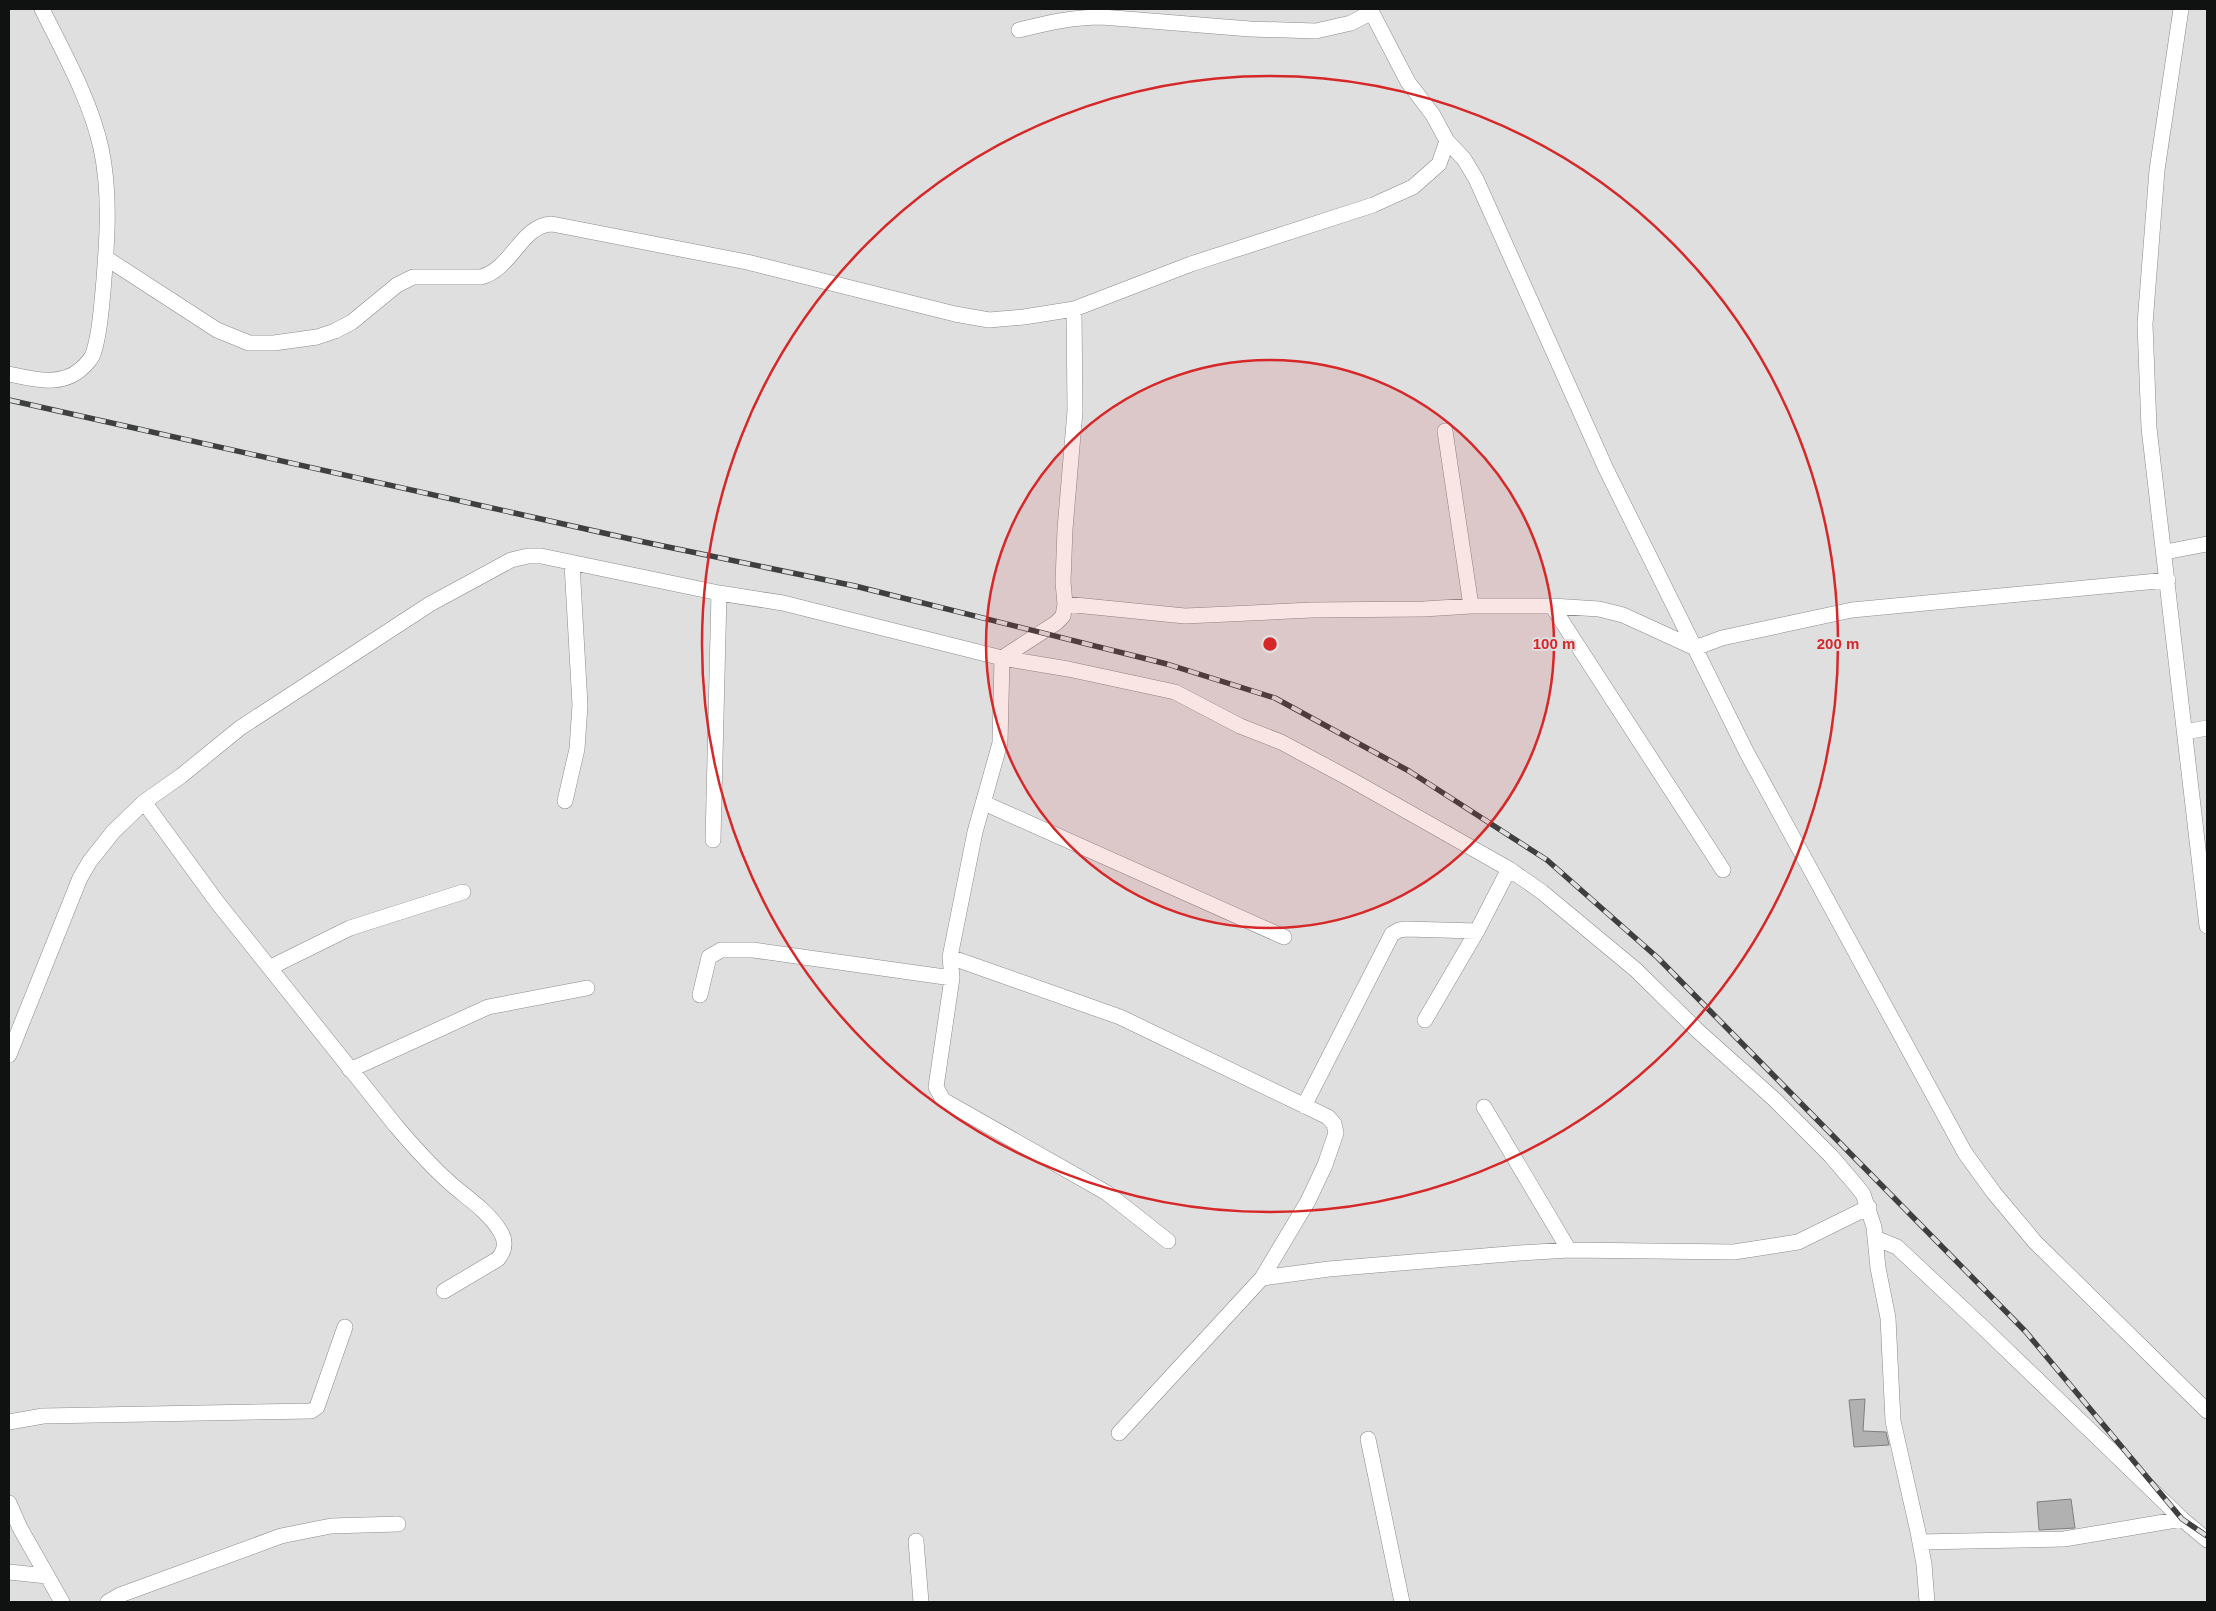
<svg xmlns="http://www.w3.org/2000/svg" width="2216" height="1611" viewBox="0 0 2216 1611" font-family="Arial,sans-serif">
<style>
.building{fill:#b2b1b1;stroke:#807f80}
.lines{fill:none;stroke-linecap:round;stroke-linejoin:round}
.minor-casing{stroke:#8a8b8c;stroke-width:16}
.minor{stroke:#fff;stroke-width:15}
.rail-casing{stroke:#3e3f3f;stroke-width:5.5}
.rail{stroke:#dfdfe0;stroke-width:4;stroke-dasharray:11;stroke-linecap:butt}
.ring{fill:none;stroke:#d62828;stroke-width:2.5}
.centre{fill:#d62828;stroke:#dfdfe0;stroke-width:2.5}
.ring-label{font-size:15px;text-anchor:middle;font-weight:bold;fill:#d62828;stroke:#dfdfe0;stroke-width:4;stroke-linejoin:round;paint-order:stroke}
</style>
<rect width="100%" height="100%" fill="#dfdfe0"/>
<!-- building -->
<path class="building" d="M1865,1399L1863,1431L1886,1432L1889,1445L1854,1447L1849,1400Z
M2071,1499L2075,1528L2039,1530L2037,1502Z"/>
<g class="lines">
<!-- minor casing -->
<g class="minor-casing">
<path id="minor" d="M1370,9L1408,82L1433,115L1447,141L1464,159L1476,179L1606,469L1747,753L1965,1153L1994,1193L2035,1242L2207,1411
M2181,9L2157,170L2145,324L2149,428L2207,926
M1019,30C1047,23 1073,17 1102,17L1250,29L1316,31L1351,23L1372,12
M106,258L217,330L249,343H274L317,337L335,331L352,322L397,285L413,277H481C512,269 521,225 552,224L747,262L955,314L989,320L1024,317L1074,309L1191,264L1373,205L1413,187L1439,164L1447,141
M1074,309L1075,411L1065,529L1063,582L1065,604L1063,616L1056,623L1002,658L1000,743L975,832L950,957L952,978L936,1087L943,1100L1107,1193L1168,1241
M9,374C32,379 61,387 81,369C86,365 93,357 94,351C100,332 101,311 103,291C107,244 111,194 101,148C90,99 64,54 42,9
M1445,431L1471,606
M2165,552L2207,544
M1065,604L1185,616L1312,610L1424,609L1471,606H1552L1599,609L1623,615L1695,648L1722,638L1852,610L2168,580
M1552,606L1723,870
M2185,732L2207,728
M565,801L577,749L580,705L572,564
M144,802L217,902L396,1126C413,1146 430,1165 450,1183C467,1198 488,1211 500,1231C507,1242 505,1250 498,1259L444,1291
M984,803L1284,937
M713,840L719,593
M950,957L1120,1017L1328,1117L1334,1124L1336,1133L1325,1165L1308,1201L1262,1278
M271,967L350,928L463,892
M700,995L709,957L721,950H753L952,978
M1425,1020L1477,931L1509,869
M9,1055L80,878L90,861L113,832L144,802L181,776L240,728L430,604L511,560L528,556H541L719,593L783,603L1002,658L1068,669L1175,692L1240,726L1281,742L1350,779L1509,869L1542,892L1636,970L1698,1031L1774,1099L1831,1156L1855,1184L1863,1194L1874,1227L1878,1268L1888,1318L1893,1421L1918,1532L1924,1564L1927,1602
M350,1070L488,1007L587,988
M1304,1106L1392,934L1399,930L1406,929L1477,931
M1484,1107L1569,1250
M1875,1238L1897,1247L1988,1332L2182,1519L2207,1540
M9,1422L43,1416L311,1411L317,1407L345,1327
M1119,1433L1262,1278L1329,1269L1520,1253L1569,1250L1734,1252L1798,1242L1869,1207
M1368,1439L1402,1602
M9,1503L20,1528L62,1602
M916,1541L921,1602
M1920,1542L2064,1539L2182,1519
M9,1572L47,1576
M108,1602L120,1595L281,1536L331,1526L398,1524"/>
</g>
<!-- minor -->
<use href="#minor" class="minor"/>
<!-- rail casing -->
<g class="rail-casing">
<path id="rail" d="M9,400L644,542L855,586L1167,664L1275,698L1409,771L1547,860L1658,958L2026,1332L2182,1519L2207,1536"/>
</g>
<!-- rail -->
<use href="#rail" class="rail"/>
</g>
<!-- distance rings -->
<circle cx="1270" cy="644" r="284" fill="#d62828" fill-opacity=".12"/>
<g class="ring">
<circle cx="1270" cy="644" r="284"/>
<circle cx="1270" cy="644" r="568"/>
</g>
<circle cx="1270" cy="644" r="8" class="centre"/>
<g class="ring-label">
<text x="1554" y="649">100 m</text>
<text x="1838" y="649">200 m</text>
</g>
<!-- border -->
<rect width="2216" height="1611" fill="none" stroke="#101111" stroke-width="20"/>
</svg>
